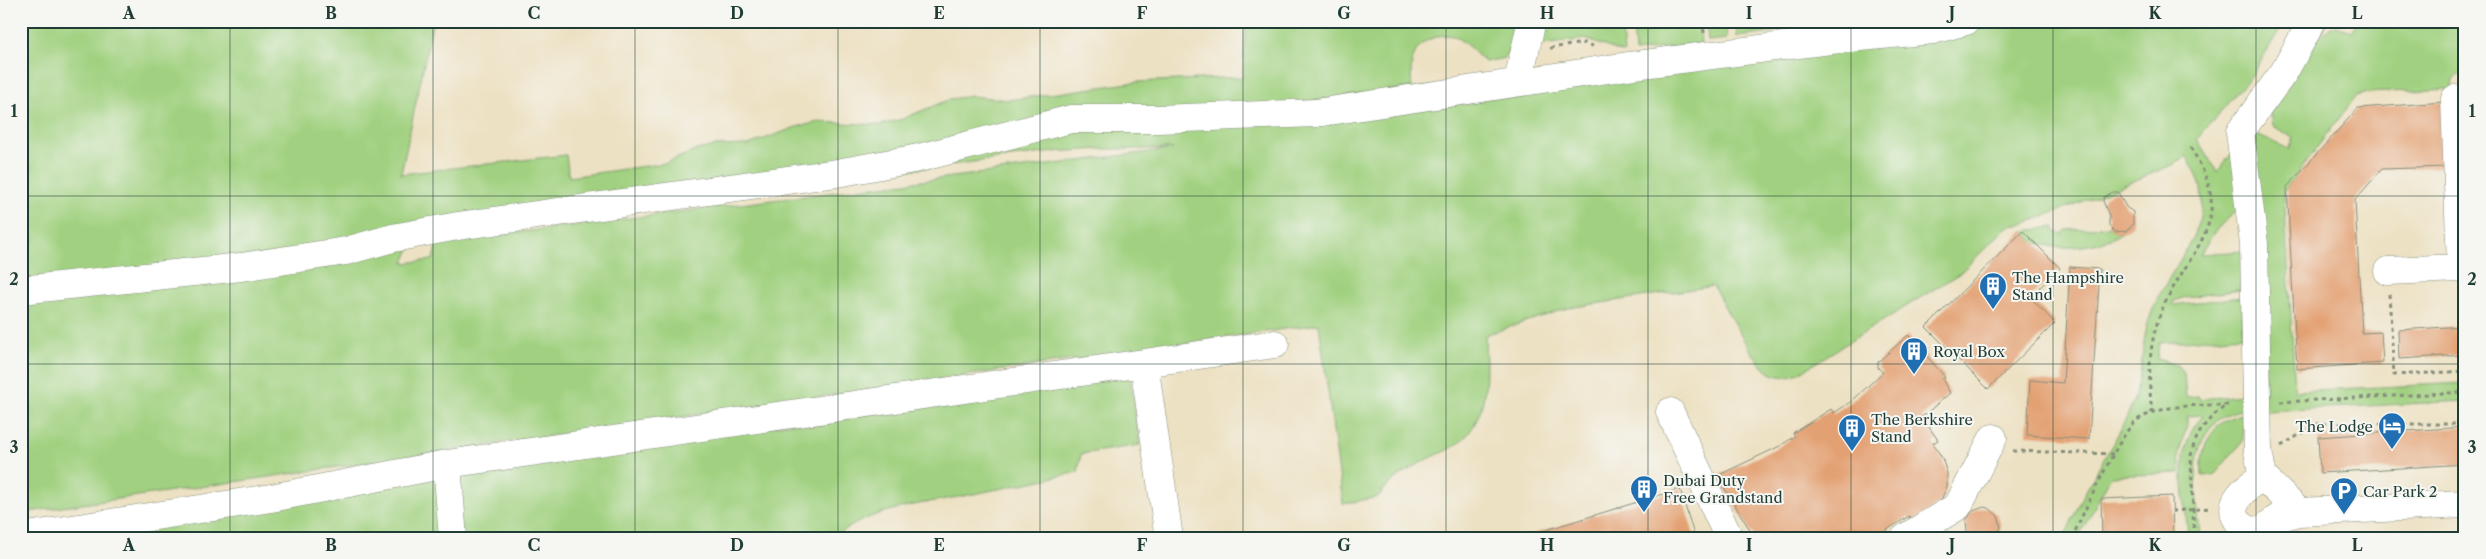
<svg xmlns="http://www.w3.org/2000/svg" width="2486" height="559" viewBox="0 0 2486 559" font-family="'Libre Caslon Text',serif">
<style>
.green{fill:#a1d180;stroke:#60875a}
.building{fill:#e3a173}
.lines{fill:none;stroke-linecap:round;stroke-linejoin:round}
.minor-casing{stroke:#868f7c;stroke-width:29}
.path{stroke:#868f7c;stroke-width:3;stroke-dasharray:4 4;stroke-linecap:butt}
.minor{stroke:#fff;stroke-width:28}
.grid{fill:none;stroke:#1f3d34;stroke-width:1;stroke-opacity:0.55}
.labels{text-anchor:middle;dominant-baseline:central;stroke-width:4;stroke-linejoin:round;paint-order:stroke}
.poi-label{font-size:15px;fill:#1f3d34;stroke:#f6f6f2;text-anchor:start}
.neatline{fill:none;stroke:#1f3d34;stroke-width:2}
.grid-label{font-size:16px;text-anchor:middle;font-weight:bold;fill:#1f3d34}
</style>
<rect width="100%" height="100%" fill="#f6f6f2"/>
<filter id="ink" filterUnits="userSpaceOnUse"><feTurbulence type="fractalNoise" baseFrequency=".02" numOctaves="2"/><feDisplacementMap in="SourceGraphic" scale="10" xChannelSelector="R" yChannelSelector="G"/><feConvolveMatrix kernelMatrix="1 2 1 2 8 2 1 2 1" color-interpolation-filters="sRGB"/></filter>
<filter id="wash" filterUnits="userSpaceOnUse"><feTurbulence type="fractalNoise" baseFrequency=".0096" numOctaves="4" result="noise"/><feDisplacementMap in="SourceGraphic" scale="20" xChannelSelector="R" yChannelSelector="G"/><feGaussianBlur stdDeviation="1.12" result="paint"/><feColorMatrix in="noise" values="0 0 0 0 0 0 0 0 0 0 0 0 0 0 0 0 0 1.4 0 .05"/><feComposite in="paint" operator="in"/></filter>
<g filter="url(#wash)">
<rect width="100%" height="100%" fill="#ede1c3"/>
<!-- green -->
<path class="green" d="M21,21H433L401,174L566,155L569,177L666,163L697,150L716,146L748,145L796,127L819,122L881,125L902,119L950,99L971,96L1008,100L1136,82L1243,77L1246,21H1520V26L1505,58L1485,62C1476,54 1466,42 1455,37C1449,34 1441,35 1436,37C1412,44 1409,64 1412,87L914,154L322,248L21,284Z
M1536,21H1621L1624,53L1585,39L1537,46Z
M1633,21H1699L1701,43L1635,52Z
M1706,21H1725L1727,39L1708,41Z
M1736,21H1772L1773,33L1737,37Z
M1783,21H1819V28L1783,32Z
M1981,21H2285L2252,75L2197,139L2217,172L2232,153L2242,207L2217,228L2200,254L2244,251L2241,290L2186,297L2174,301L2172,305L2242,297V336L2159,343L2157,359L2179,366L2184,374L2186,397L2199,396V399L2266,393L2252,136L2254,134L2289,149L2294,138L2273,126L2271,111L2320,34L2335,26L2353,31L2358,21H2449V25L2465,24V68L2453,79L2452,89L2367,93L2356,96L2284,191L2295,391L2465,383V401L2267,411C2257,411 2245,409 2236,411C2181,428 2198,495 2200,538H2188C2186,498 2171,446 2204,415L2187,416C2188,428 2184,434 2181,444C2179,454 2179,464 2180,473L2111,476L2078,538H2064C2073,519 2081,498 2092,480C2106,454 2124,428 2134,399C2144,372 2140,342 2151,314C2171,260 2230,216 2186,156L2177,163L2100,195L2026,223L2007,227L1960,273L1799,373C1790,376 1781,378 1772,374C1754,365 1725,306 1713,286L1568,308L1485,335C1486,368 1490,406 1468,434C1458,447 1440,453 1426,460C1408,470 1390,480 1378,497L1343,504L1319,324L21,513V295L413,241L404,263L433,260L437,240H458L1173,149H1102L1053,152L885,173L1066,130Z
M2109,226L2115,232L2123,231C2106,247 2056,252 2035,242C2031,240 2027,234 2023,231L2055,227L2054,231L2062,234L2066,230Z
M1130,377L1140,445L1081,454L1078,472C1041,480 1005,488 968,495C924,504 869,508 834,538H461L456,479L464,468Z
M2242,414L2243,441L2214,475L2202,476C2200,446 2210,421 2242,414Z
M436,476L445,538H37Z"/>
<g id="blocks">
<!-- building -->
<path class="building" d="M2445,102L2448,167L2382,169L2355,200L2362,333L2381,332L2383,363L2297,369L2287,187L2358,108Z
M2113,192H2118L2126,207L2133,212V225L2126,231L2115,232L2109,226V216L2103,201L2104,197Z
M2023,231L2060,268L2030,297L2055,323L1988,389L1926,327Z
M2070,267L2100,269L2089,439L2027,435L2030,380L2063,383Z
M2463,326L2464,355L2399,359L2398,330Z
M1908,335L1945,377L1942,379L1950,393L1922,417L1938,440L1933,443L1942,458L1947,473V487L1940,502L1913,523L1909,516L1874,538H1755L1717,476L1780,446L1795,436L1793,433L1831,409L1834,413L1852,401L1883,372L1878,368V362Z
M2465,427V464L2320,473L2318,437Z
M1680,489L1695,538H1523V537Z
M2172,496L2173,538H2102L2101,499Z
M1984,507L1989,508L1998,516L2001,527L1999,532L1995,538H1971L1967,532L1966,520L1973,511Z"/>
</g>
</g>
<g filter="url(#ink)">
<use href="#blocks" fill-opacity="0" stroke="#868f7c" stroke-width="1"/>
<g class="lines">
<!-- minor casing -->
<g class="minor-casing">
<path id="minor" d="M1518,81L1530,29L1529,21
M2455,99L2461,268H2465
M2388,271L2461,268
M21,290L241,267L346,251L393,238L458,226L837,173L919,158L1071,119H1157L1316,113L1628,66L1830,40L1933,30L1966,21
M1144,363L1275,344
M1670,412L1729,538
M447,464L453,538
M2263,477C2248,485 2225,502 2238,521C2242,526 2247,530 2253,531C2266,531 2270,522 2280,517C2286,515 2293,514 2299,512L2465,504
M2299,512L2263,477L2258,451L2254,244L2240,132L2284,72L2312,21
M21,537L271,498L447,464L1144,363L1169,538
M1905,538L1958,506L1993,438"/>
</g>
<!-- path -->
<path class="path" d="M1703,21L1704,33
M1550,48L1585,43L1595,47
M2389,294L2394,375L2465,371
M2280,402L2465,392
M2152,413C2148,378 2148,345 2161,312C2190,244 2240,224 2190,147
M2281,446L2317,424H2465
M2013,451L2115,454
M2172,511L2212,508
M2072,538C2081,518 2122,429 2137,420C2163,404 2198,405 2227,405C2208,418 2195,433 2191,456L2194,538"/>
<!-- minor -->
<use href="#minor" class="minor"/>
</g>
</g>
<!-- grid -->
<path class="grid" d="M230,21V538M433,21V538M635,21V538M838,21V538M1040,21V538M1243,21V538M1446,21V538M1648,21V538M1851,21V538M2053,21V538M2256,21V538M21,196H2465M21,364H2465"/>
<!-- icons -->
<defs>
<g id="building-pin" transform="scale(1.4375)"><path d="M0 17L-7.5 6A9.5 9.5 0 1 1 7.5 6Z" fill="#1f6fb2" stroke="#f6f6f2"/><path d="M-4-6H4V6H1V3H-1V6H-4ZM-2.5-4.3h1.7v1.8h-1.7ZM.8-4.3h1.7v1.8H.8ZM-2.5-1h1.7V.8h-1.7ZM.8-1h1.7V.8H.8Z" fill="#fff"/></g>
<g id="hotel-pin" transform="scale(1.4375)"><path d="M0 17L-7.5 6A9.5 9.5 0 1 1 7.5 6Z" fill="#1f6fb2" stroke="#f6f6f2"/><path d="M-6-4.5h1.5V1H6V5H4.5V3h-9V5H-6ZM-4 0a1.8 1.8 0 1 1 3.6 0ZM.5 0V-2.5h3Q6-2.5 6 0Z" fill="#fff"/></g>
<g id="parking-pin" transform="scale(1.4375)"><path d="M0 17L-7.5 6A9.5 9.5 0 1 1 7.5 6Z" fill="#1f6fb2" stroke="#f6f6f2"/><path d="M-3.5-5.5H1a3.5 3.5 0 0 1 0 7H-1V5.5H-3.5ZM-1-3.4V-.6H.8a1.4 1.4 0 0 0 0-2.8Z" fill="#fff"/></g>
</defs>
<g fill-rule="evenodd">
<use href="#building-pin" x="1993" y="286"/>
<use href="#building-pin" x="1914" y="351"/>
<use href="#hotel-pin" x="2392" y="426"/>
<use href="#building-pin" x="1852" y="428"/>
<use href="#building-pin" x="1644" y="489"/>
<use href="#parking-pin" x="2344" y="491"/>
</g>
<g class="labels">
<!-- poi labels -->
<g class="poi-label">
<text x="2012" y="277">The Hampshire<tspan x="2012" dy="17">Stand</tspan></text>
<text x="1933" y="351">Royal Box</text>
<text x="1871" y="419">The Berkshire<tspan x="1871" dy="17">Stand</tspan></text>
<text x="2373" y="426" text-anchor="end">The Lodge</text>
<text x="1663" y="480">Dubai Duty<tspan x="1663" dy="17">Free Grandstand</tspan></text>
<text x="2363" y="491">Car Park 2</text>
</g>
</g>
<!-- margin -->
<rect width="2486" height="559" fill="none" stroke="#f6f6f2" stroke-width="55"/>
<rect x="28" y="28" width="2430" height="504" class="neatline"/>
<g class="grid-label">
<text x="129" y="19">A</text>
<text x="331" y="19">B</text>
<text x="534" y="19">C</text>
<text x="737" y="19">D</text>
<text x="939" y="19">E</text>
<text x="1142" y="19">F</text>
<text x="1344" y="19">G</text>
<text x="1547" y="19">H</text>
<text x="1749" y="19">I</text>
<text x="1952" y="19">J</text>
<text x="2155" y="19">K</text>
<text x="2357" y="19">L</text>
<text x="14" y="117">1</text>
<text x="2472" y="117">1</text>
<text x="14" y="285">2</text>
<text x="2472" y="285">2</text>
<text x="14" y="453">3</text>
<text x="2472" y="453">3</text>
<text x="129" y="551">A</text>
<text x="331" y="551">B</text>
<text x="534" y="551">C</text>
<text x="737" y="551">D</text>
<text x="939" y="551">E</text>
<text x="1142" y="551">F</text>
<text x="1344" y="551">G</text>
<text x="1547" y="551">H</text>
<text x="1749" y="551">I</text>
<text x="1952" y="551">J</text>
<text x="2155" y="551">K</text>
<text x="2357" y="551">L</text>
</g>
</svg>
